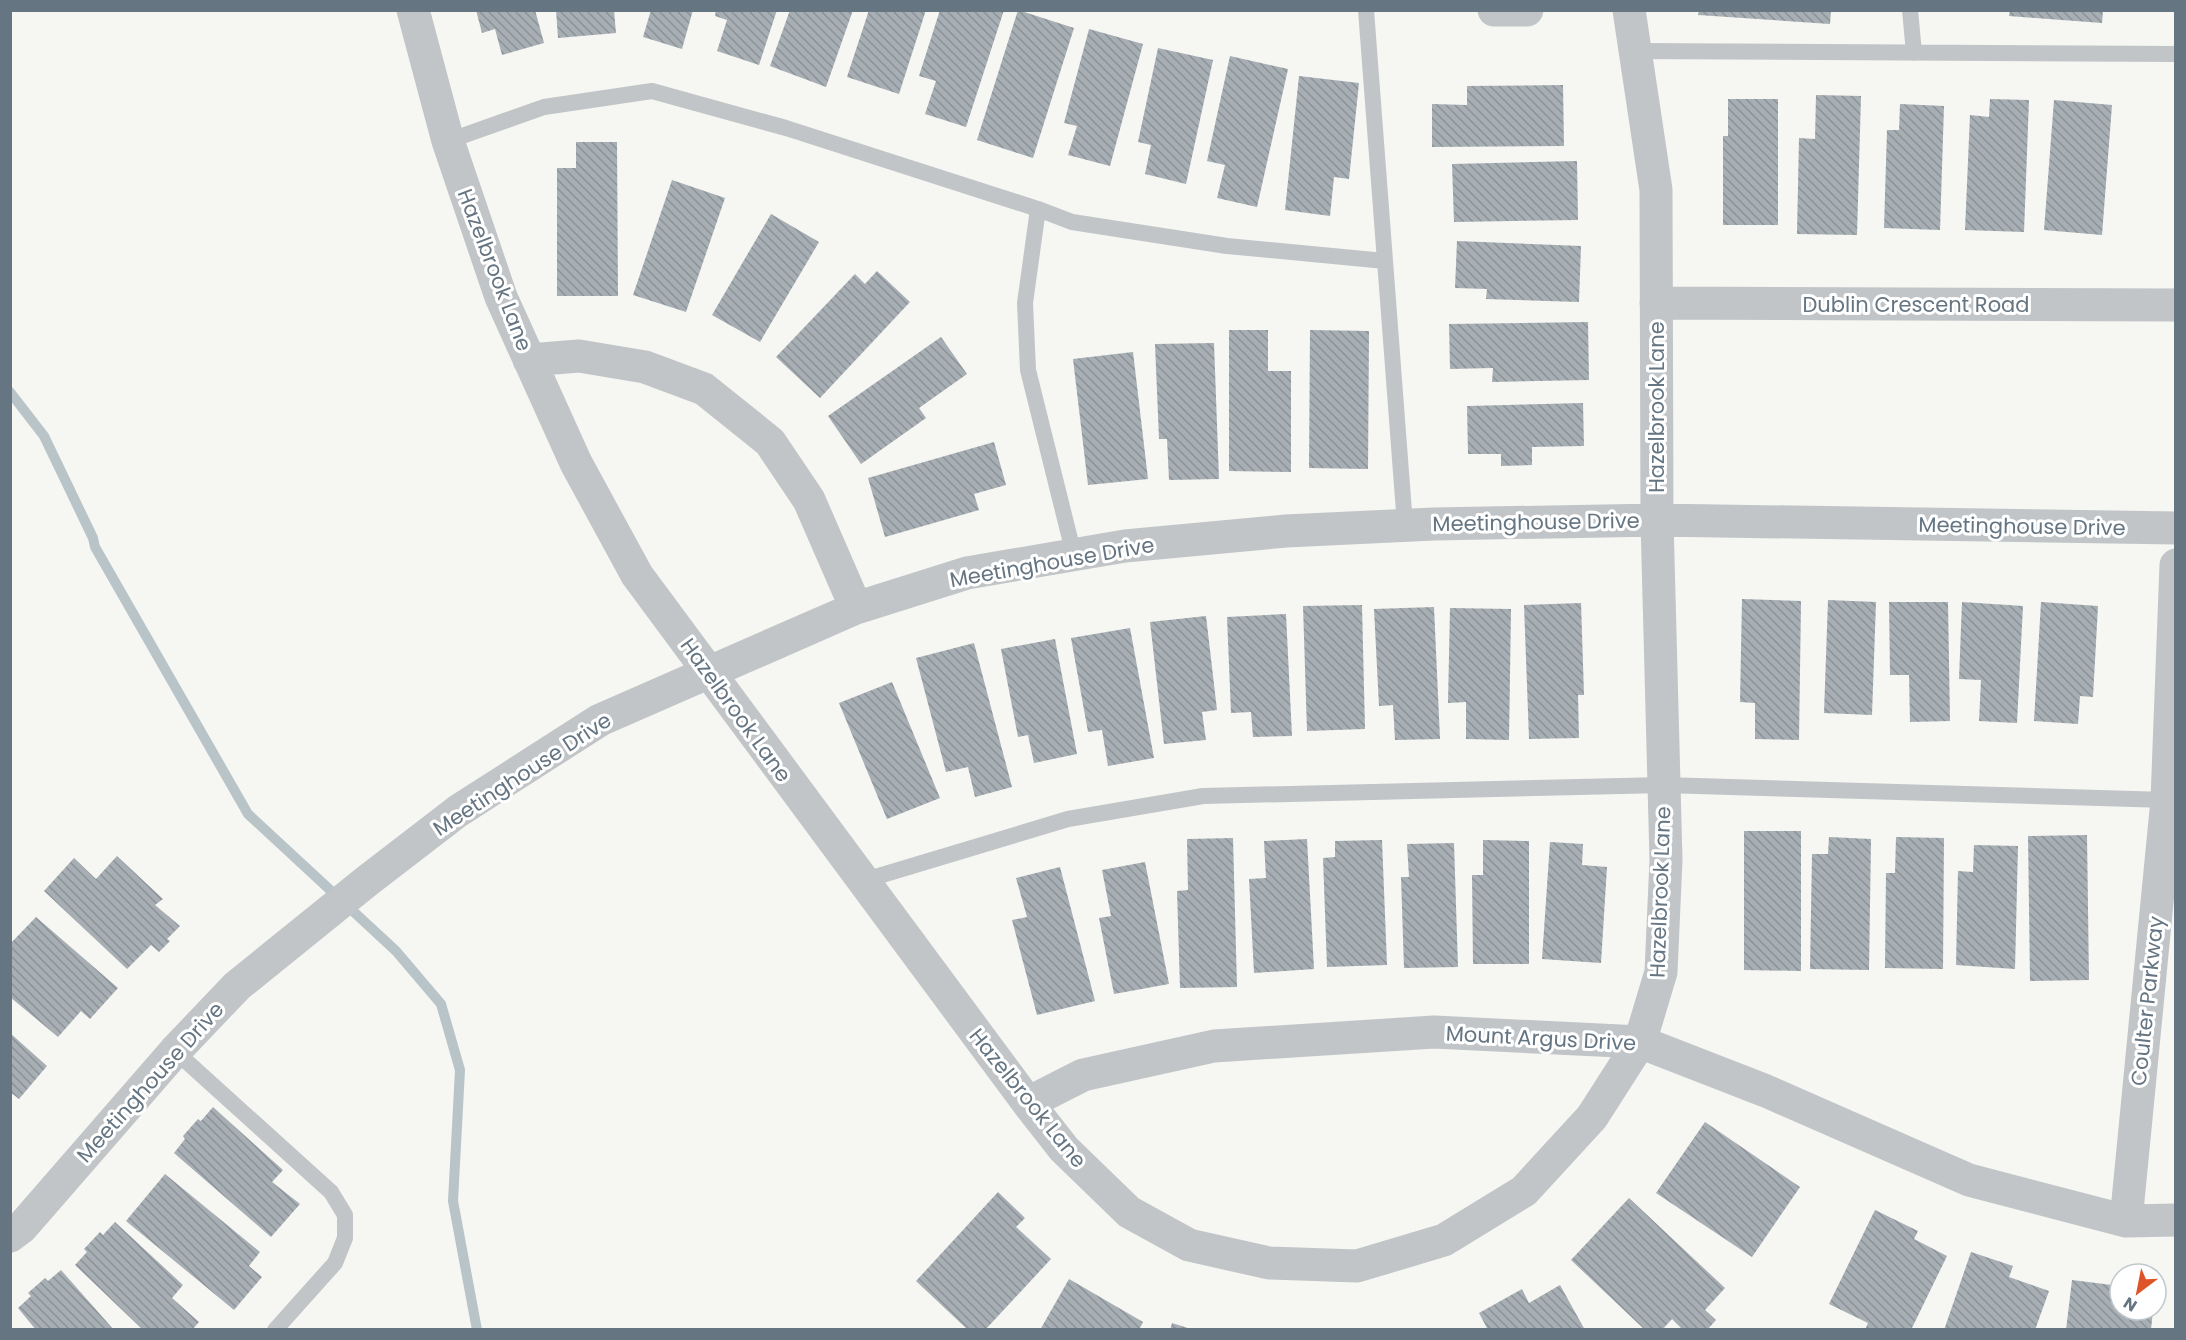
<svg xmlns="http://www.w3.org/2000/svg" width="2186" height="1340" viewBox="0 0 2186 1340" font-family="Poppins,sans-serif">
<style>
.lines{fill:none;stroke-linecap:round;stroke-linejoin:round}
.stream{stroke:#b8c4c8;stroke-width:10}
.building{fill:url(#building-back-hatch)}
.lane{stroke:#c1c5c8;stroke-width:16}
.street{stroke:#c1c5c8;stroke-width:33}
.labels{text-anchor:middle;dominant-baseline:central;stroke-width:6;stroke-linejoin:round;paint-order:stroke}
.street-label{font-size:21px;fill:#657582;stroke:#fff}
</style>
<defs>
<pattern id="building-back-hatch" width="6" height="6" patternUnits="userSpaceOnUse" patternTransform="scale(1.5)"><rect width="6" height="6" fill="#a7afb4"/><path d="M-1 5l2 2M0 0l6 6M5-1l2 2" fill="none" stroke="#8c9398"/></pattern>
</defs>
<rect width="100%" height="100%" fill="#f6f6f2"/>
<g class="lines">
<!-- stream -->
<path class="stream" d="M10,392L44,436L93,538L95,547L248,814L396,951L441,1004L460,1070L453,1201L477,1330"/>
</g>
<!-- building -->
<path class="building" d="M476,10H535L544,43L502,55L495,29L482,33Z
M556,10H614L616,33L558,38Z
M651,10H693L682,49L643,37Z
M716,10H777L759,65L717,51L727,20L715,16Z
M790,10H853L826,87L770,66Z
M869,10H926L899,94L847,77Z
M940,10H1004L966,127L925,114L936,81L919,76Z
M1018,10L1074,28L1033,158L977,140Z
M1699,10H1831L1830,24L1698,15Z
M2010,10H2103L2102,23L2009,16Z
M1089,29L1143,44L1110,166L1068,155L1077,126L1064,123Z
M1158,48L1213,60L1186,184L1145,174L1151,145L1138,142Z
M1230,56L1288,69L1257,207L1217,198L1225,165L1207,161Z
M1299,76L1359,83L1349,179L1334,177L1330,216L1285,210Z
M1563,85L1564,146L1432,147V104L1467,105V86Z
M1816,95L1861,96L1857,235L1797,234L1799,138L1815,139Z
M1728,99H1778V225H1723V136H1728Z
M1990,99L2029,100L2024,232L1965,230L1970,115L1989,117Z
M2054,100L2112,105L2102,235L2044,230Z
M1900,104L1944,106L1940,230L1884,228L1887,130H1899Z
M576,142H617L618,296H557V168H576Z
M1577,161L1578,220L1454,222L1452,164Z
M672,180L725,198L686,312L633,295Z
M771,214L819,242L760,342L712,315Z
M1457,241L1581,246L1579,302L1486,299L1487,289L1455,288Z
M877,271L910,302L820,398L776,357L855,274L865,284Z
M1588,322L1589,380L1492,382L1493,368L1450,369L1449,324Z
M1229,330H1268V371H1291V472L1229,471Z
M1310,330L1369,331L1368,469L1309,468Z
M941,337L967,374L919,408L926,418L861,464L828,416Z
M1214,343L1219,479L1169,480L1167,439H1159L1155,344Z
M1133,352L1148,479L1088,485L1073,359Z
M1583,403L1584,446L1532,447V465L1501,466V454H1468L1467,406Z
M994,442L1006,485L974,494L979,510L885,537L868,478Z
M1742,599L1801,601L1799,740L1755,739V703L1740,702Z
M1828,600L1876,602L1872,715L1824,713Z
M1889,602H1948L1950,721L1910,722L1909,675H1890Z
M1962,602L2023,606L2017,723L1979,721L1981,680L1959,679Z
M2041,602L2098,606L2093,697L2080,696L2078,724L2034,721Z
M1581,603L1584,695H1578L1579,738L1529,739L1524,605Z
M1362,605L1365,729L1307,731L1303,606Z
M1434,607L1440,739L1395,740L1393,705L1379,706L1374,609Z
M1450,608L1511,609L1509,740L1466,739V702L1448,703Z
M1286,614L1292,736L1253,737L1251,712L1231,713L1227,617Z
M1206,616L1217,710L1202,712L1206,740L1164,744L1150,622Z
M1130,628L1154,758L1108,766L1102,730L1088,732L1071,638Z
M1055,639L1077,754L1034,763L1028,735L1018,737L1001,649Z
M974,643L1012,787L975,797L968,767L946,772L916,658Z
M892,682L940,798L887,819L839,703Z
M1744,831H1801V971L1744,970Z
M2087,835L2089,980L2030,981L2028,836Z
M1829,837L1871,839L1869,970L1810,969L1812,854H1828Z
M1896,837L1944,838L1943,969L1885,968L1886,873H1895Z
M1233,838L1237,987L1180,988L1177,891L1188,890L1187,839Z
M1307,839L1314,969L1254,973L1249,879L1266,878L1264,841Z
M1382,840L1387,965L1327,967L1323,858L1335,857V841Z
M1483,840L1529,841V964H1473L1472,875H1483Z
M1550,842L1583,844L1582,865L1607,867L1601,963L1542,959Z
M1454,843L1458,967L1404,968L1401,877H1409L1407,844Z
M1974,845L2018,846L2015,969L1956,965L1958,871L1973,872Z
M117,856L163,899L155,905L180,926L167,939L170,941L159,952L151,945L127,969L44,891L74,858L96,879Z
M1145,862L1169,984L1114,994L1099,918L1111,916L1102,870Z
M1060,867L1095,1001L1037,1015L1012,920L1027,917L1016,878Z
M36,917L118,988L90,1019L81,1011L58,1037L10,997V944Z
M10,1033L47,1066L19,1099L10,1092Z
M213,1107L283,1170L272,1182L300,1204L271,1237L174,1153L185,1139L183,1136L198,1119L201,1121Z
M1705,1122L1800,1187L1752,1257L1656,1193Z
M165,1174L260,1252L249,1266L262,1277L234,1310L126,1221Z
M998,1192L1025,1218L1016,1227L1051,1259L985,1330H968L916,1281Z
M1629,1198L1725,1288L1705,1310L1716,1320L1707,1330H1683L1672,1319L1662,1330H1645L1571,1260Z
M1875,1210L1918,1231L1914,1239L1947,1256L1911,1330H1865L1868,1323L1829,1304Z
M115,1222L183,1285L172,1298L199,1322L192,1330H143L75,1265L87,1252L84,1249L100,1232L103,1235Z
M1971,1252L2013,1266L2009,1277L2049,1291L2035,1330H1944Z
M61,1270L114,1330H36L18,1308L31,1296L28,1293L45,1278L48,1281Z
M1069,1279L1143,1322L1139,1330H1040Z
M2072,1280L2120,1286V1310H2153L2151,1330H2066Z
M1560,1285L1585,1330H1488L1479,1313L1522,1289L1529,1303Z
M1172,1323L1191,1329V1330H1170Z"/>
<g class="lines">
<!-- lane -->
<path class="lane" d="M1366,10L1405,525
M1910,10L1914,53
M1635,51L2176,54
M448,141L544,107L652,91L786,128L1038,209L1072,222L1227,246L1385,261
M1038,209L1025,303L1028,370L1074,555
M862,881L1068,819L1203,796L1664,785L2167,800
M175,1051L331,1192L345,1215V1238L335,1263L275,1330"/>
<!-- street -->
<path class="street" d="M413,10L448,141L501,297L576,463L637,575L1028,1103L1064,1149L1129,1212L1189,1245L1269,1263L1357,1266L1444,1240L1524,1191L1592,1117L1640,1042L1661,972L1666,860L1657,520L1656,190L1629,10
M1494,10H1527
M1656,303L2176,305
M529,360L579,356L645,367L704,389L770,442L809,500L856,608
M1028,1103L1083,1075L1214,1046L1434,1032L1640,1042L1766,1091L1969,1180L2126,1221L2176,1220
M2126,1221L2167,800L2176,565
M10,1236L22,1227L175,1051L237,986L367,881L458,811L600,720L856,608L967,573L1125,546L1286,531L1434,524L1657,520L2176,528"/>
</g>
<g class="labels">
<!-- street labels -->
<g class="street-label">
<text transform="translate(495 270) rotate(69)">Hazelbrook Lane</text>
<text x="1916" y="304">Dublin Crescent Road</text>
<text transform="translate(1656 407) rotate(-90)">Hazelbrook Lane</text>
<text transform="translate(1536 522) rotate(-1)">Meetinghouse Drive</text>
<text transform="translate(2022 526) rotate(1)">Meetinghouse Drive</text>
<text transform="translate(1052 562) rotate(-10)">Meetinghouse Drive</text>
<text transform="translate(736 710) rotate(54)">Hazelbrook Lane</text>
<text transform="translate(522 774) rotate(-33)">Meetinghouse Drive</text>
<text transform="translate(1660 892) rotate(-88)">Hazelbrook Lane</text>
<text transform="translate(2147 1001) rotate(-84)">Coulter Parkway</text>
<text transform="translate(1541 1038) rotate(3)">Mount Argus Drive</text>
<text transform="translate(150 1082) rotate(-48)">Meetinghouse Drive</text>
<text transform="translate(1028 1098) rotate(51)">Hazelbrook Lane</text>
</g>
</g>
<!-- border -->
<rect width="2186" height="1340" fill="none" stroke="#657582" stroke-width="24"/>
<!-- north arrow -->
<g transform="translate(2138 1292) rotate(212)"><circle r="28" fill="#ffffff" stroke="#c1c8cd" stroke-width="1.5"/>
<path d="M0-4.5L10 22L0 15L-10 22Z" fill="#df5329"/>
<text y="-9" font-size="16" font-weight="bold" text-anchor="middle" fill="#657582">N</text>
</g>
</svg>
